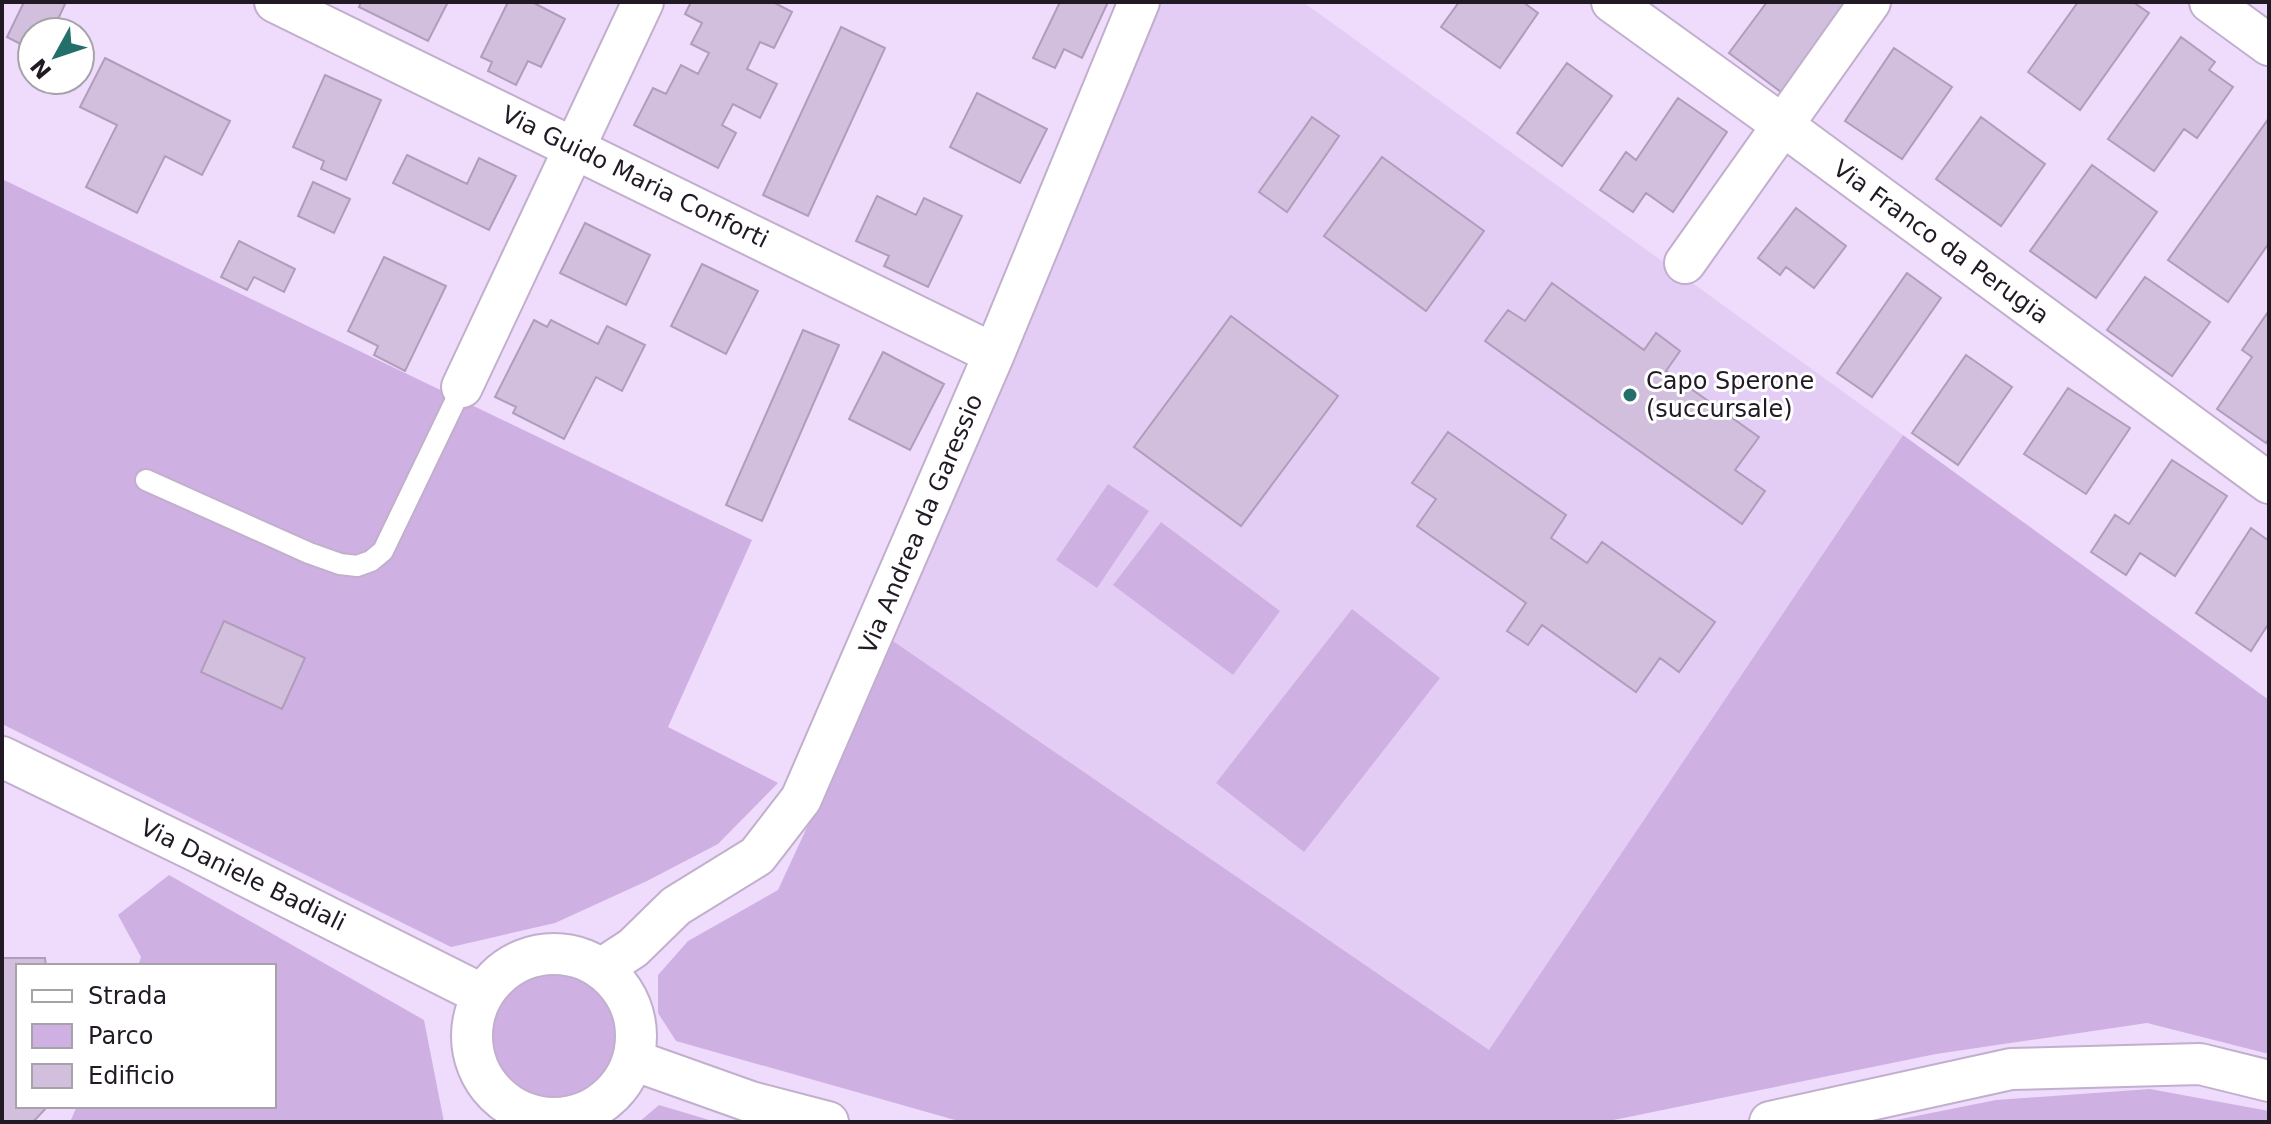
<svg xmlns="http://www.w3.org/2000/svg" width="2271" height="1124" viewBox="0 0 2271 1124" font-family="'DejaVu Sans',sans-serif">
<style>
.built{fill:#e4cdf4}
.green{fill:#cfb0e3}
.building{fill:#d2bfde;stroke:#af9dbb;stroke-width:2}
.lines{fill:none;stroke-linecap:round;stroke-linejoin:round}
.lane-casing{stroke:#c1afcd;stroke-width:24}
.street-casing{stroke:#c1afcd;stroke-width:44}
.lane{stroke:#fff;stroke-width:20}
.street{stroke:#fff;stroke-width:40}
.poi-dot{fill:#246f6c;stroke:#fff;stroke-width:3}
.labels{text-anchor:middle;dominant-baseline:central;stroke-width:6;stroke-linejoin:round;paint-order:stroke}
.street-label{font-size:24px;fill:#211a25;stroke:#fff}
.poi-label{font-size:24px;fill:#211a25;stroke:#fff;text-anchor:start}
</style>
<rect width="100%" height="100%" fill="#efdcfc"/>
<!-- built -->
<path class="built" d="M1160,2H1303L1903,435L1489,1051L893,641Z"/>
<!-- green -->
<path class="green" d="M2,179L752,540L668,727L778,783L718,844L647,881L555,923L451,947L2,724Z
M1903,435L2269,700V1054L2147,1023L1936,1054L1604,1122H962L676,1041L658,1013V975L688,941L778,890L893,641L1489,1050Z
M1108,484L1149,511L1097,588L1056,560Z
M1161,522L1280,611L1233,675L1113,585Z
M1352,609L1440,678L1304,852L1216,783Z
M169,875L424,1020L444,1122H70L77,1106H274V966H138L141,957L118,915Z
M490 1037a63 63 0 1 1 126 0a63 63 0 1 1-126 0Z
M2150,1089L2269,1111V1122H1886L1996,1100Z
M659,1105L716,1122H639Z"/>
<!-- building -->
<path class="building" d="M24,2H66L52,32H32V50L7,37Z
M361,2H448L428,41L359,7Z
M508,2H532L565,19L541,67L528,61L516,85L488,71L492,62L481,57Z
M691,2H773L792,12L774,48L760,42L747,69L777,84L760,118L733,104L722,125L736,133L718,168L634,125L653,88L666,94L681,65L698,74L709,53L691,44L702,23L685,14Z
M1060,2H1108L1082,58L1064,49L1055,68L1033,58Z
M1459,2H1523L1538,13L1500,68L1441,27Z
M1767,2H1847L1781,92L1729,53Z
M2078,2H2133L2149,13L2080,110L2028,72Z
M841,27L885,48L808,216L763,195Z
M2181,37L2215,62L2209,70L2233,87L2197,138L2184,129L2154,171L2108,139Z
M1894,48L1952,87L1902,159L1845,121Z
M105,58L230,121L202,175L165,156L137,213L86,187L117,125L80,107Z
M1567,63L1612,96L1562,166L1517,133Z
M325,75L381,100L346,180L321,169L324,161L293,147Z
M977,93L1047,129L1020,183L950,147Z
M1678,98L1727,132L1673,212L1646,193L1633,212L1600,190L1626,152L1636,160Z
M1312,117L1339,136L1287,212L1259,192Z
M1981,117L2045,164L2001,226L1936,179Z
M2269,118V243L2228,302L2168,260Z
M407,155L467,184L479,158L516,176L489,230L393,183Z
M1382,157L1484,231L1426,311L1324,236Z
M2092,165L2157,212L2096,298L2030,251Z
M313,182L350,199L334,233L298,216Z
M877,196L916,215L924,198L962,216L928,287L884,266L889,256L856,241Z
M1796,208L1846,246L1814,288L1786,267L1780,275L1758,258Z
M585,223L650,255L626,305L560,273Z
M239,241L295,269L284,292L254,277L247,290L221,277Z
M384,257L446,286L405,371L374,355L378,346L348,331Z
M702,264L758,291L726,354L671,326Z
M1907,273L1941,298L1872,397L1837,373Z
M2145,277L2210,322L2172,376L2107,330Z
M1552,283L1644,350L1656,333L1680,351L1666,371L1759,437L1735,470L1765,491L1742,524L1485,341L1508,310L1525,321Z
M2268,312L2269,438L2266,443L2217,409L2252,357L2242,350Z
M1231,316L1338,396L1241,526L1134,447Z
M534,320L547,327L551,320L598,344L607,326L645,345L622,391L596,377L564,439L513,413L516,407L495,397Z
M803,330L839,345L762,521L726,505Z
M883,352L944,384L910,450L849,419Z
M1966,355L2012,387L1958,465L1912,433Z
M2068,388L2130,428L2086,494L2024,454Z
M1448,432L1566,515L1551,538L1587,563L1602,542L1715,622L1679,672L1660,658L1636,692L1542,625L1528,645L1507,631L1526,603L1417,526L1436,499L1412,483Z
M2172,460L2227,496L2175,576L2140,553L2126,575L2091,552L2115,515L2129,524Z
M2251,528L2269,541V623L2251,651L2196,613Z
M224,621L305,658L282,709L201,672Z
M2,958H45L46,966H18V1106H48L33,1122H2Z"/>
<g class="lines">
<!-- lane casing -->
<g class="lane-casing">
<path id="lane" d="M146,480L309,553L340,564L357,566L371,561L383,551L462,387"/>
</g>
<!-- street casing -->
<g class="street-casing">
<path id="street" d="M275,2L994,354
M1612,2L1781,124L2269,483
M2210,2L2269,45
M1685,263L1870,2
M462,387L643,2
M2,757L196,851L483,995
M472 1036a82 82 0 1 1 164 0a82 82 0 1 1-164 0Z
M601,969L633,948L676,906L757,856L801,799L994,354L1139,2
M633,1060L751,1102L828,1122
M1770,1122L2011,1069L2200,1064L2269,1081"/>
</g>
<!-- lane -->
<use href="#lane" class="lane"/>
<!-- street -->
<use href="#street" class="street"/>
</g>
<!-- markers -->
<circle class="poi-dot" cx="1630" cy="395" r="8"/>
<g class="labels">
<!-- street labels -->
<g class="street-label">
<text transform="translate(635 177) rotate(26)">Via Guido Maria Conforti</text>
<text transform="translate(1941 242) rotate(36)">Via Franco da Perugia</text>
<text transform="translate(921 524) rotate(-67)">Via Andrea da Garessio</text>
<text transform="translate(243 875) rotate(26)">Via Daniele Badiali</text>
</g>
<!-- poi labels -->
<g class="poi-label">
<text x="1646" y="381">Capo Sperone<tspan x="1646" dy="28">(succursale)</tspan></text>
</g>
</g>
<!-- border -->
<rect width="2271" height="1124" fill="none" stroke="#211a25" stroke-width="8"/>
<!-- legend -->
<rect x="16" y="964" width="260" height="144" fill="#ffffff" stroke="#a6a3a8" stroke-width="2"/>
<rect x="32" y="990" width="40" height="12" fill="#ffffff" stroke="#a6a3a8" stroke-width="2"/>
<text x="88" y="1004" font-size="24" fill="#211a25">Strada</text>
<rect x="32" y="1024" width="40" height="24" fill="#cfb0e3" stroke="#a6a3a8" stroke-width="2"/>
<text x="88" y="1044" font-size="24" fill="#211a25">Parco</text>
<rect x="32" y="1064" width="40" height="24" fill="#d2bfde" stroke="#a6a3a8" stroke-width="2"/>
<text x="88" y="1084" font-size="24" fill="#211a25">Edificio</text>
<!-- north arrow -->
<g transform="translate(56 56) rotate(230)"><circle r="38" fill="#ffffff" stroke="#a6a3a8" stroke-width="2"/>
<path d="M0-6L14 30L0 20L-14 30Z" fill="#246f6c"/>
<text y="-12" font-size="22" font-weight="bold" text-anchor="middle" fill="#211a25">N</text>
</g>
</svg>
